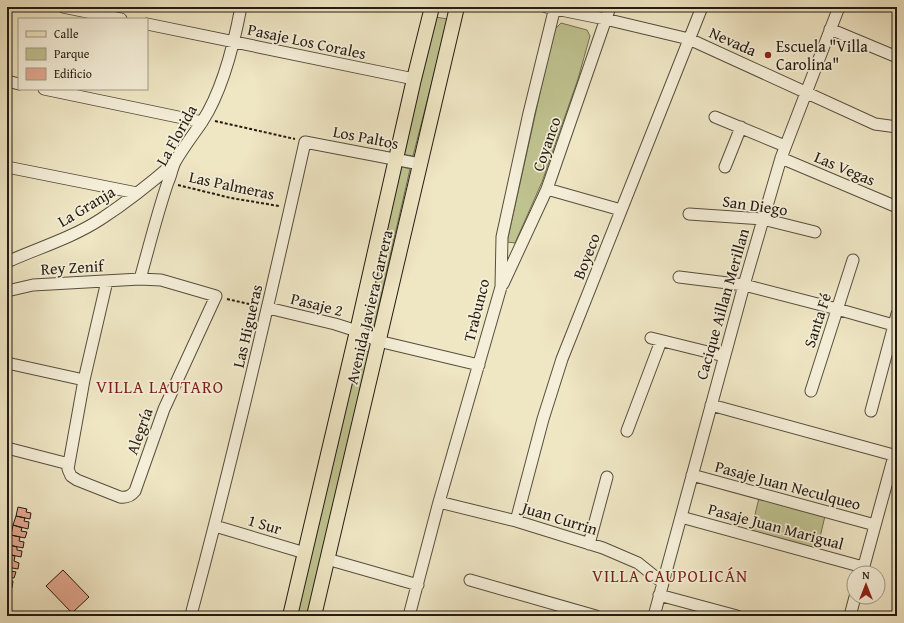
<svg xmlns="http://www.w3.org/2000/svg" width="904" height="623" viewBox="0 0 904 623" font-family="'Gentium Book Plus',serif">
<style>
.green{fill:#bfc390;stroke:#716f51}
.building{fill:#e3a890;stroke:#231b12}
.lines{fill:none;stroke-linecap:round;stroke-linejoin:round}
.minor-casing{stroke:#564e3e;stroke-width:13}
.major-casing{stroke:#231b12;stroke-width:16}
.path{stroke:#231b12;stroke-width:2;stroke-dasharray:3 2;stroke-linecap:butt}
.minor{stroke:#f5efd9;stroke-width:11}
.major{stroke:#efe6c4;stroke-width:14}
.poi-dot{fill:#8f2418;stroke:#f5efd9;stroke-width:1.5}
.labels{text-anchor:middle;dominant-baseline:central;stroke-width:3.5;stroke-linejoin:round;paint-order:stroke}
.street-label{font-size:16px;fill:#231b12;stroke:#f5efd9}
.poi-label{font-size:16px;fill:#231b12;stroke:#f5efd9;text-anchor:start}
.neighbourhood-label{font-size:17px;letter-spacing:1px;fill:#7a1f14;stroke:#f5efd9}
</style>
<rect width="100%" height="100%" fill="#efe6c4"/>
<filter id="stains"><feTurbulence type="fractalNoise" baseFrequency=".005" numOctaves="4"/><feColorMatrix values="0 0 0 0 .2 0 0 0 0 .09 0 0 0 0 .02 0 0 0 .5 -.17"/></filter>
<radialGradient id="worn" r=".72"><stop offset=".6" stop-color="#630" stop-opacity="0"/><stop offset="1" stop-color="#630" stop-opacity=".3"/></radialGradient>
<!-- green -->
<path class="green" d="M435,17L448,19L413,156L401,154Z
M561,23L587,30L590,36L578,79L542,182L515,243L507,242L554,30Z
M399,166L410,169L373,331L362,328Z
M358,350L370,352L309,616H296Z
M759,498L825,516L817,550L751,531Z"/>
<!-- building -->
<path class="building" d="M18,507L27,509L26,512L31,513L30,519L16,516Z
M16,516L25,518L24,521L29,522L28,529L13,525Z
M13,525L22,528L21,531L27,532L25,538L11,535Z
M11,535L20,537L19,541L24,542L23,548L9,545Z
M9,545L17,547V550L22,551L21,557L7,554Z
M7,554L15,556L14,561L19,563L18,569L7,567Z
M7,567L12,568L11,571L16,572L14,578L7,577Z
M63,570L89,597L72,613L46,586Z
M7,577H9V580L13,581L12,588L7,587Z"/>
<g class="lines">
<!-- minor casing -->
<g class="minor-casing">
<path id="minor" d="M63,7L121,19
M546,7L605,19L689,39L875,124L897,127
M147,24L414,79
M830,29L897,57
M7,81L19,84
M44,89L202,122
M715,117L785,146
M781,158L897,207
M7,167L137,193
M725,167L741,127
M547,189L621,210
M689,214L763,219L815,232
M7,262C38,248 72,238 101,219C127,202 151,183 174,163
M679,277L744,285L837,309L897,326
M140,279C149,247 157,214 168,182C171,176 172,168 175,162C183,148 193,135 202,122C223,90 234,44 241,7
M503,284L547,189L610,7
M7,291L33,285L140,279L161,280L216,296L164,409L135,491C131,496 127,498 120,497L77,480L71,476L68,469L84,380L107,281
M268,308L335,324L357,331L378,341L479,365
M651,338L724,356
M7,363L84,380
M811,391L853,260
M711,405L897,456
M871,411L897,314
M627,431L661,341
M7,448L69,464
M692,475L875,525
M439,502L516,521L603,548L638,563L663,583
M681,517L863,567
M516,521L543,419L562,359L702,7
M215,526L305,553
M589,544L607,477
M327,559L418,585
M862,573L894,456
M470,580L596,616
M659,595L737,616
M192,611C234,455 270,299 305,142L420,164
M409,616L439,502L501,287L502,237L529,113L555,7
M654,616L744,285L781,158L839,7
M850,616L855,597"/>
</g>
<!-- major casing -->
<g class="major-casing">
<path id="major" d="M290,616L357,331L414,79L432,7
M314,616L457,7"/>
</g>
<!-- path -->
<path class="path" d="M215,121L295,139
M178,185L231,198L279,206
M227,299L258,306"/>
<!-- minor -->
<use href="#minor" class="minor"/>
<!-- major -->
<use href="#major" class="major"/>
</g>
<!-- markers -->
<circle class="poi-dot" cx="768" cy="55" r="4"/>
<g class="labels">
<!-- street labels -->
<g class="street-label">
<text transform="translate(307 41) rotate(12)">Pasaje Los Corales</text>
<text transform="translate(733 41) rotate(24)">Nevada</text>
<text transform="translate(176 135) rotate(-61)">La Florida</text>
<text transform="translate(366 137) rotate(11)">Los Paltos</text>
<text transform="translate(546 144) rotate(-71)">Coyanco</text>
<text transform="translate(845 168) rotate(23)">Las Vegas</text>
<text transform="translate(232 185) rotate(12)">Las Palmeras</text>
<text transform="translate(755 205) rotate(8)">San Diego</text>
<text transform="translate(86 206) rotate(-31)">La Granja</text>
<text transform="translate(586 256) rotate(-69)">Boyeco</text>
<text transform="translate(72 267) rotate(-3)">Rey Zenif</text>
<text transform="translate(317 304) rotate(14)">Pasaje 2</text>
<text transform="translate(722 304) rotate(-74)">Cacique Aillan Merillan</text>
<text transform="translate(369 307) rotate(-77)">Avenida Javiera Carrera</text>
<text transform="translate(476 310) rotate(-76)">Trabunco</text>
<text transform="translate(817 320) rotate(-72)">Santa Fé</text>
<text transform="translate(247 326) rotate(-77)">Las Higueras</text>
<text transform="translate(139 431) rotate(-70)">Alegría</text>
<text transform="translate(788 485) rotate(15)">Pasaje Juan Neculqueo</text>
<text transform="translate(560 518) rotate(17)">Juan Currin</text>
<text transform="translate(265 524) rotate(17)">1 Sur</text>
<text transform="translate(776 526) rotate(15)">Pasaje Juan Marigual</text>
</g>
<!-- poi labels -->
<g class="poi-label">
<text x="776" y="46">Escuela "Villa<tspan x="776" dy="18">Carolina"</tspan></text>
</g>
<!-- neighbourhood labels -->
<g class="neighbourhood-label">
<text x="160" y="386">VILLA LAUTARO</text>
<text x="670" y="575">VILLA CAUPOLICÁN</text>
</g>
</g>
<!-- margin -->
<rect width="904" height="623" fill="none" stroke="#efe6c4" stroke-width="24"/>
<rect x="8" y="8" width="888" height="607" fill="none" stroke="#231b12" stroke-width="2"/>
<rect x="12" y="12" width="880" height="599" fill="none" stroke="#231b12"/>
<!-- legend -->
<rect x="18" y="18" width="130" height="72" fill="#f5efd9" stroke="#a19a89"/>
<rect x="26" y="31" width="20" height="6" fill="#efe6c4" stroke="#a19a89"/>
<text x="54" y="38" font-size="12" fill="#231b12">Calle</text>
<rect x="26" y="48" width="20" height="12" fill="#bfc390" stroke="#a19a89"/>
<text x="54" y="58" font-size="12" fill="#231b12">Parque</text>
<rect x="26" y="68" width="20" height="12" fill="#e3a890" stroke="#a19a89"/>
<text x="54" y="78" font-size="12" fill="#231b12">Edificio</text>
<!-- north arrow -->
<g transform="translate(866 585)"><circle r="19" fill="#f5efd9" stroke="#a19a89"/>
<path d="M0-3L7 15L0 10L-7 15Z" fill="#8f2418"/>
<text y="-6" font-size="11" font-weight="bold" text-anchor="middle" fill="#231b12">N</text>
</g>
<rect width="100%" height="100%" filter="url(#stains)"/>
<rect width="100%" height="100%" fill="url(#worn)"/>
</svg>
